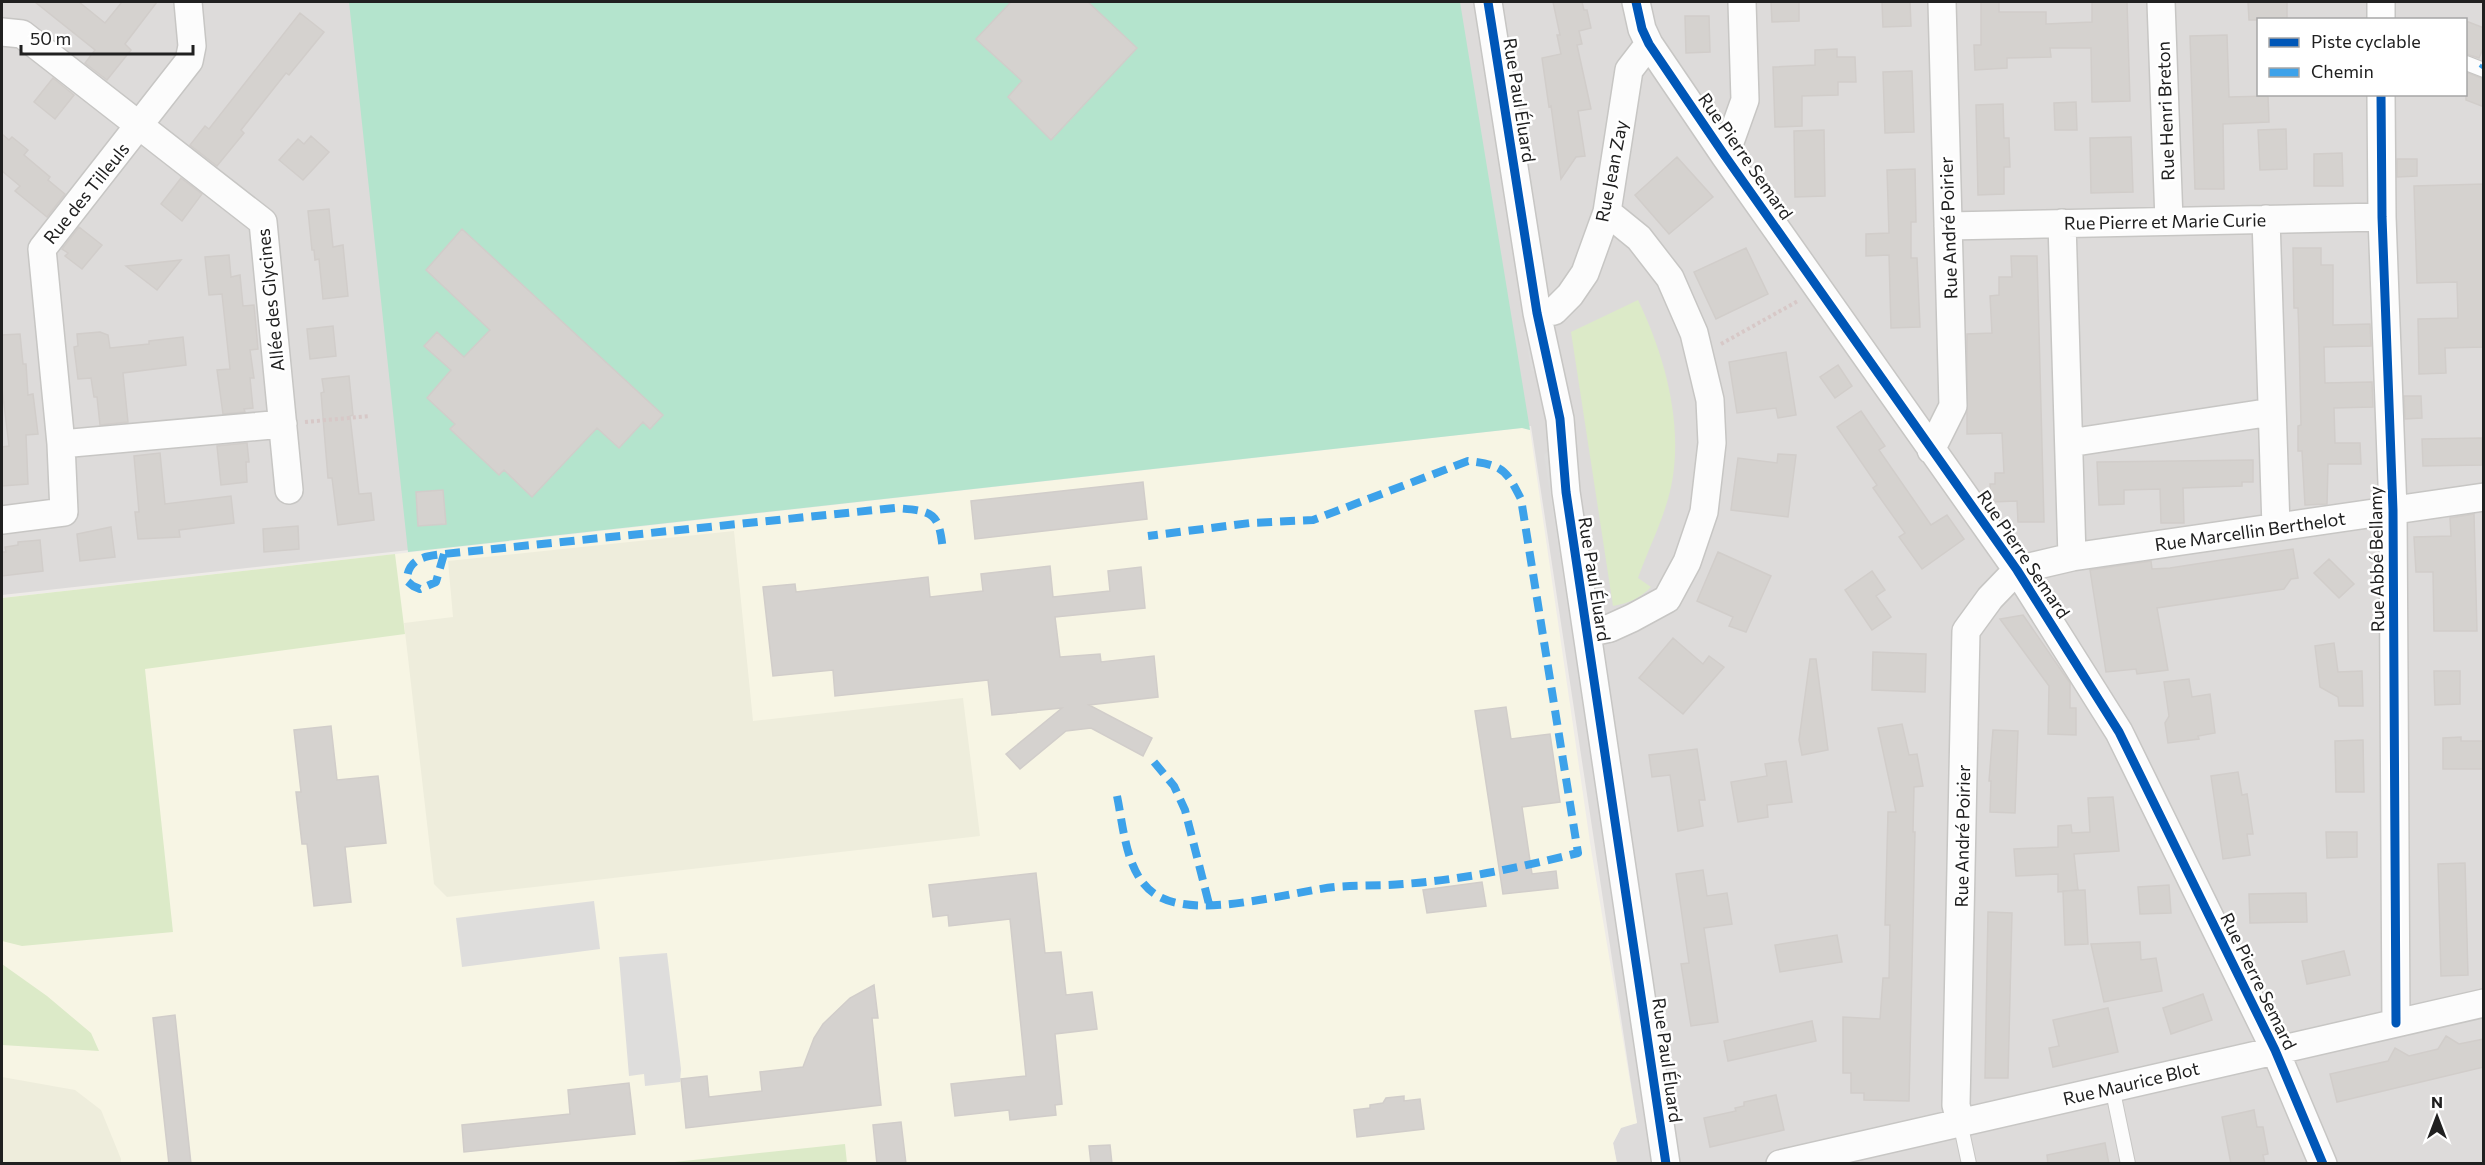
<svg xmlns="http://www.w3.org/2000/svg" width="2485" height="1165" viewBox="0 0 2485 1165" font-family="Commissioner,sans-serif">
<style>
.residential{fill:#dddbda;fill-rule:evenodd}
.education{fill:#f7f5e4}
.farmland{fill:#eeeddc}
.grass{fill:#dceac8}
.pitch{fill:#b4e4cd}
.parking{fill:#dedddc}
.building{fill:#d5d2cf;stroke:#d1cdca;stroke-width:1.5}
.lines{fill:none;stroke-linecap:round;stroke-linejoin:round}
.lane-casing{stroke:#c7c6c4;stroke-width:16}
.street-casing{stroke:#c7c6c4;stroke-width:30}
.path{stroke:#d7c8c7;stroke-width:4;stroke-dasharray:3 3;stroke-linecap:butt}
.lane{stroke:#fcfcfc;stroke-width:14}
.street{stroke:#fcfcfc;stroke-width:27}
.quiet{stroke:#3da2ea;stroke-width:8;stroke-dasharray:15 8;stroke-linecap:butt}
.cycleway-casing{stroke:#fff;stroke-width:13}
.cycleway{stroke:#0057b8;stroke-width:9}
.labels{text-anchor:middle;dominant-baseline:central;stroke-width:5;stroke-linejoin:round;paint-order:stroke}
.street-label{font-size:18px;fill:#202020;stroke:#fff}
</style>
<rect width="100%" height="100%" fill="#eeebe8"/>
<!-- residential -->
<path class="residential" d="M2,2H2483V1163H1617L1613,1143L1621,1127L1637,1123L1531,426L2,595ZM2258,20H2466V94H2258Z"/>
<!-- education -->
<path class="education" d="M1522,428L1530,430L1591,849L1637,1123L1621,1128L1613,1143L1617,1164L2,1163V598Z"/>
<!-- farmland -->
<path class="farmland" d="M734,531L753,721L963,698L980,836L447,897L434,884L404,623L453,617L448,561Z
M2,1077L75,1090L101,1110L121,1159V1163H2Z"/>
<!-- grass -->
<path class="grass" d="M1638,300C1665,356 1684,425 1671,487C1664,519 1649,547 1638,578L1651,587C1639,599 1629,603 1613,606L1571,332Z
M395,554L405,634L145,669L173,932L22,946L2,941V598Z
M2,964L47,996L91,1033L99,1051L2,1045Z
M845,1144L847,1163H665Z"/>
<!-- pitch -->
<path class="pitch" d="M349,2H1460L1530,430L1522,428L408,552Z"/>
<!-- parking -->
<path class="parking" d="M1474,2H1479L1538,374L1531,370Z
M1549,450L1641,1036H1635L1544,455Z
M594,901L600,949L462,967L456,918Z
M667,953L681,1069L680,1082L645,1086L644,1074L629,1076L619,957Z"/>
<!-- building -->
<path class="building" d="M35,2H79L105,23L122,2H157L125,44L131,50L107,80L85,63L95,50Z
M1011,2H1088L1137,48L1051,140L1008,97L1022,81L976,39Z
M1553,2H1582L1584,10H1587L1591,28L1579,31L1582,44L1577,45L1591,109L1578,111L1585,156L1576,157L1561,179L1551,106L1549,107L1542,58L1561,54L1557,35H1560Z
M1771,2H1799V21L1772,22Z
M1882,2H1910L1911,26L1883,27Z
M1981,2H1999V12H2046V24L2092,22V2H2127L2130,101L2092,102L2091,48H2050L2051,57L2007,58V68L1975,70L1974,45H1981Z
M2248,2H2287V20H2249Z
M300,13L324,32L289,75L286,73L241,130L244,133L217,166L190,145L205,126L209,129Z
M1685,16H1709L1710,52L1686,53Z
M2466,21L2484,28V46L2479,58L2466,54Z
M2227,35L2229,97L2268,96L2269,122L2223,124L2224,189H2195L2190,36Z
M1837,49V57H1855L1856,82H1838V95L1802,96V126L1775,127L1773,67L1815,65V50Z
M1912,71L1914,132L1885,133L1883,72Z
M2466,72L2484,79V107L2466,100Z
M53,78L74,95L55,119L34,102Z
M2076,102L2077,130H2055L2054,103Z
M2003,104L2004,138H2009L2010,167H2004V194L1978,195L1976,105Z
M2286,129L2287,169L2260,170L2258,130Z
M1824,130L1825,196L1795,197L1794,131Z
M2,134L9,140L12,137L28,150L24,155L50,177L48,180L65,194L47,217L15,191L20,186L2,171Z
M311,136L329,152L303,180L279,160L298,139L304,144Z
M2131,137L2133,192L2091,193L2090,138Z
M2342,153L2343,186H2314V154Z
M1677,157L1713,197L1669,234L1635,195Z
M2397,159H2417V176L2397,177Z
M1915,169L1916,222H1911V258H1917L1920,327L1891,328L1889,255L1866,256V234L1889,233L1887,170Z
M181,178L202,194L182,221L161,204Z
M2484,184V347L2445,348L2446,373L2419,374L2418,319L2458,318L2457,282L2417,283L2414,186Z
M329,209L333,247L343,245L348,296L323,299L319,259L315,260L314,250H312L308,211Z
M79,227L102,245L82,269L65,256L68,253L62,249Z
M462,229L663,415L650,429L643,422L619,448L597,428L532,497L504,470L499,475L450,429L455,424L427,398L451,370L424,346L437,332L464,357L490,330L426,270Z
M1746,248L1768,294L1716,319L1694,272Z
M2293,248H2321V265H2333V325L2370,324L2371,346L2324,347L2325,383L2372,382L2373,407L2334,408L2335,443H2360L2361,464H2328L2327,504L2305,505L2302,451H2298V426L2301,425L2299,337L2298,308H2294Z
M229,255L231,277L240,275L243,306L254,305L258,349L250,350L254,378H250L253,408L244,409L245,412L223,414L217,370L230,369L222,294L209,295L205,257Z
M2011,256H2037L2044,522H2018L2017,501L1991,502L1990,484H1995V473H2004L2002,433L1967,434V334L1992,333L1990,296L1999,295V277H2012Z
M181,260L157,290L126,266Z
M333,326L336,356L310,359L307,329Z
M100,332L108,335L110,348L149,344V341L183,337L186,365L123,373L128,422L100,425L97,397H94L91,378L78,379L74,347L78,346L77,334Z
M20,334L23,364H26L28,395L33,394L38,434L26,435L28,484L2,486V447L9,446L2,388V335Z
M1786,352L1796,415L1778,418L1776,408L1737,413L1729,362Z
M1838,365L1852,386L1835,398L1820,377Z
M349,376L353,415L350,416L359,494L371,493L374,520L338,525L332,478H328L321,393L324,392L322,379Z
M2404,396H2421L2422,418L2405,419Z
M1861,411L1885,446L1879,450L1931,525L1947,515L1964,539L1922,569L1899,537L1905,533L1873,488L1877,485L1837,427Z
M2482,438V465L2423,466L2422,439Z
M247,443L249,462H246L247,482L221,485L217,446Z
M160,453L165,504L231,496L234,523L179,530L180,537L138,539L135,512H139L134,456Z
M1778,454L1796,455L1788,517L1731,510L1738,458L1777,463Z
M2253,460V482H2242V486L2183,488L2184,523H2161L2160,489L2124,490V504L2099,505L2097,462Z
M1143,482L1147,519L975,539L971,501Z
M443,490L446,524L418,526L416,492Z
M2474,514L2477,631H2434L2433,572H2416L2414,537L2451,536L2450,518Z
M298,526L299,549L264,552L263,529Z
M111,527L115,557L80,561L77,534Z
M40,540L43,571L2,576V552H6L5,547L18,545V542Z
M2293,549L2298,578L2291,579L2284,589L2157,608L2168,670L2137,674L2136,669L2106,672L2090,570L2151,561L2152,569L2170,568Z
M1718,552L1771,576L1746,632L1729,626L1733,617L1697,601Z
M2329,559L2354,584L2339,598L2314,573Z
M1050,566L1053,597L1110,591L1108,571L1141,567L1145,608L1055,617L1060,657L1100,654L1101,662L1154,656L1158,697L1089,705L1152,738L1143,756L1091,728L1066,731L1020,769L1006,754L1062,708L992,715L988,680L835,696L833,670L773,676L763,587L795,584L796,592L928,577L930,597L983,591L981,574Z
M1872,571L1885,590L1876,596L1891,617L1872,630L1845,590Z
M2023,615L2070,683V708H2076V735L2048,734L2049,686L2000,619Z
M1673,638L1703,664L1709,656L1724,667L1683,714L1639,678Z
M2334,643L2338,672L2362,671L2363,706H2339L2338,697L2320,687L2315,646Z
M1873,652L1926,654L1925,692L1872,690Z
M1810,659H1816L1828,750L1802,755L1799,740Z
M2434,671H2460V704L2435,705Z
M2189,679L2192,697L2210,694L2215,733L2198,736L2199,739L2168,743L2165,723L2169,716L2164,682Z
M1506,707L1511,739L1550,734L1560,802L1522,807L1532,874L1556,871L1558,888L1503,894L1475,711Z
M1902,724L1909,755L1917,754L1923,786L1914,787L1913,832H1915L1909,1101L1864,1100V1093H1851V1073H1843V1017L1880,1019L1883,978H1889L1890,925H1885L1888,812H1896L1878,728Z
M331,726L337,780L378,776L386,843L345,847L351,902L314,906L307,844H302L296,792H301L294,730Z
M1993,730L2018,731L2015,813L1990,812L1991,781H1989Z
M2461,737V741H2484V769H2443V738Z
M2363,740L2364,792H2336L2335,741Z
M1697,749L1705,800H1699L1703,826L1678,831L1670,775L1652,777L1649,755Z
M1786,761L1792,802L1767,805L1768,817L1738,822L1731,782L1767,776L1765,764Z
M2238,772L2242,795L2247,794L2253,834H2247L2250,855L2223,859L2211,776Z
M2113,797L2119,851L2074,854L2078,890L2058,892V874L2016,876L2014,849L2058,847V826L2071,825L2072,833L2090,832L2088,798Z
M2326,832H2357V857L2327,858Z
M2465,863L2468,975L2441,976L2438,864Z
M1703,870L1707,896L1727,893L1732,924L1704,928L1718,1022L1691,1026L1681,964L1689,963L1676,874Z
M1036,873L1045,953L1061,952L1066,995L1092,992L1097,1029L1055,1034L1062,1104L1055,1105L1056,1115L1010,1120L1009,1110L955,1116L951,1084L1026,1076L1010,919L949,926L948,915L933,917L929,885Z
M1482,882L1486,906L1427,913L1423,890Z
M2169,885L2171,913L2140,914L2138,887Z
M2085,890L2088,944L2065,945L2063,891Z
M2306,893L2307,922L2250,923L2249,894Z
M1988,912L2012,913L2008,1078H1985Z
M1837,935L1842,962L1780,972L1775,945Z
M2140,942L2141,960L2156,958L2162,991L2104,1002L2091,944Z
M2344,951L2350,975L2307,984L2302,961Z
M874,985L878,1018H872L881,1105L686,1128L681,1079L707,1076L709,1097L762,1091L760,1072L803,1067L814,1038L823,1024L850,998Z
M2203,994L2212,1020L2171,1034L2163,1008Z
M2108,1008L2118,1052L2053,1067L2049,1048L2059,1046L2053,1020Z
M175,1015L191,1164H169L153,1018Z
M1812,1021L1816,1041L1728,1061L1724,1041Z
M2446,1036L2459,1044L2484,1039V1067L2337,1102L2330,1074L2388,1061L2395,1048L2409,1056L2438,1049Z
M629,1083L635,1134L464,1152L462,1125L570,1114L568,1090Z
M1776,1095L1784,1130L1710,1147L1704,1118L1736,1111L1735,1108L1744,1106V1102Z
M1404,1096V1101L1420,1099L1424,1129L1357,1137L1354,1110L1370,1108V1105L1383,1103L1386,1098Z
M2254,1110L2257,1127H2263L2268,1154L2263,1155L2265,1164H2231L2222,1117Z
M901,1122L906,1164H877L873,1125Z
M2105,1143L2109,1164H2048L2047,1155Z
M1110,1145L1112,1164H1091L1089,1146Z"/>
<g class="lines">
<!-- lane casing -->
<g class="lane-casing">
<path id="lane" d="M2466,63L2484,70
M2112,1087L2128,1164
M1960,1122L1969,1164"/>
</g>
<!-- street casing -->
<g class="street-casing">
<path id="street" d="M1488,2L1537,313L1560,419L1566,492L1666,1164
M1636,2L1642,29L1649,44L1725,156L2017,570L2119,732L2275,1050L2323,1164
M2161,2L2169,221
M2381,2V20
M2,32L22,34L263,222L289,490
M2381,94L2382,217L2393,510L2396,1023
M1725,156L1745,100L1742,2
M2266,219L2276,527
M2062,223L2072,557
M1948,226L2382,217
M1537,313L1554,311L1570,295L1585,273L1607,212L1629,70L1649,44
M2069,443L2272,412
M61,444L283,424
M1931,450L1953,406L1942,2
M2,520L64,512L61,444L42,249L189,61L192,46L188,2
M1587,633L1610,628L1632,618L1667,599L1687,562L1704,512L1712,443L1710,400L1694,333L1670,278L1639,238L1607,212
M1960,1122L1956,1105L1966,631L1990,598L2017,570L2072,557L2484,497
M1780,1164L2484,1003"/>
</g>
<!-- path -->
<path class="path" d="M1721,344L1798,301
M305,422L370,416"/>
<!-- lane -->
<use href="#lane" class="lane"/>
<!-- street -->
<use href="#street" class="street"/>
<!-- quiet -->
<path class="quiet" d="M2482,69L2484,66
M444,554L436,582L420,589L413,586L407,581C407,558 426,556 444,554L895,508C934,511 939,512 943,551
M1154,762L1174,786L1185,810L1209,904
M1117,796C1124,829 1126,880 1160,897C1202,919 1288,892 1335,887C1358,885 1381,886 1403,884C1462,880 1521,867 1578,853L1521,499C1506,469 1502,465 1468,461L1313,520L1250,523L1148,536"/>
<!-- cycleway casing -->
<g class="cycleway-casing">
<path id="cycleway" d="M1488,2L1537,313L1560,419L1566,492L1666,1164
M1636,2L1642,29L1649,44L1725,156L2017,570L2119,732L2275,1050L2323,1164
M2381,94L2382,217L2393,510L2396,1023"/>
</g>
<!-- cycleway -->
<use href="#cycleway" class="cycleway"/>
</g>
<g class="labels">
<!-- street labels -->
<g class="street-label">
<text transform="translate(1520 100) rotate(81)">Rue Paul Éluard</text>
<text transform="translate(2165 111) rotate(-92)">Rue Henri Breton</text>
<text transform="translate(1746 156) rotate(55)">Rue Pierre Semard</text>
<text transform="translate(1611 171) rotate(-79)">Rue Jean Zay</text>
<text transform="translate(86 193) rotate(-51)">Rue des Tilleuls</text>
<text transform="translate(2165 221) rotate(-1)">Rue Pierre et Marie Curie</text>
<text transform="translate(1948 228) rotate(-92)">Rue André Poirier</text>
<text transform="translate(270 300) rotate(-96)">Allée des Glycines</text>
<text transform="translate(2250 531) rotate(-8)">Rue Marcellin Berthelot</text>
<text transform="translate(2024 554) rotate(56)">Rue Pierre Semard</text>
<text transform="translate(2376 559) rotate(-91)">Rue Abbé Bellamy</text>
<text transform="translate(1595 579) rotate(81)">Rue Paul Éluard</text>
<text transform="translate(1962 836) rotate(-89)">Rue André Poirier</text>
<text transform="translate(2259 981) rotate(64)">Rue Pierre Semard</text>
<text transform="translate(1668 1060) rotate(82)">Rue Paul Éluard</text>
<text transform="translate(2131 1083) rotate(-13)">Rue Maurice Blot</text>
</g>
</g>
<!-- border -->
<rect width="2485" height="1165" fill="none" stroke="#202020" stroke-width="6"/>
<!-- legend -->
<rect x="2257" y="18" width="210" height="78" fill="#ffffff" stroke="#a6a6a6" stroke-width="1.5"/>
<rect x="2269" y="38" width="30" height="9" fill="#0057b8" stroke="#a6a6a6" stroke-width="1.5"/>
<text x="2311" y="48" font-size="18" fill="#202020">Piste cyclable</text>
<rect x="2269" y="68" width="30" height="9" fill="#3da2ea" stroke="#a6a6a6" stroke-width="1.5"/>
<text x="2311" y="78" font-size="18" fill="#202020">Chemin</text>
<!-- north arrow -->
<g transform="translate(2437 1117)" stroke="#ffffff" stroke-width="4.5" paint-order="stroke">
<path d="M0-4.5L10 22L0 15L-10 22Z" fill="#202020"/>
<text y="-9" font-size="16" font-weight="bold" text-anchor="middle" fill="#202020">N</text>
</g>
<!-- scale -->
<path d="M21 45v9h172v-9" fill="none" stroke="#202020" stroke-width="3"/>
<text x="30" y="45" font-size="18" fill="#202020" stroke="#ffffff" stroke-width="4.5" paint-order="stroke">50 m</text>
</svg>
